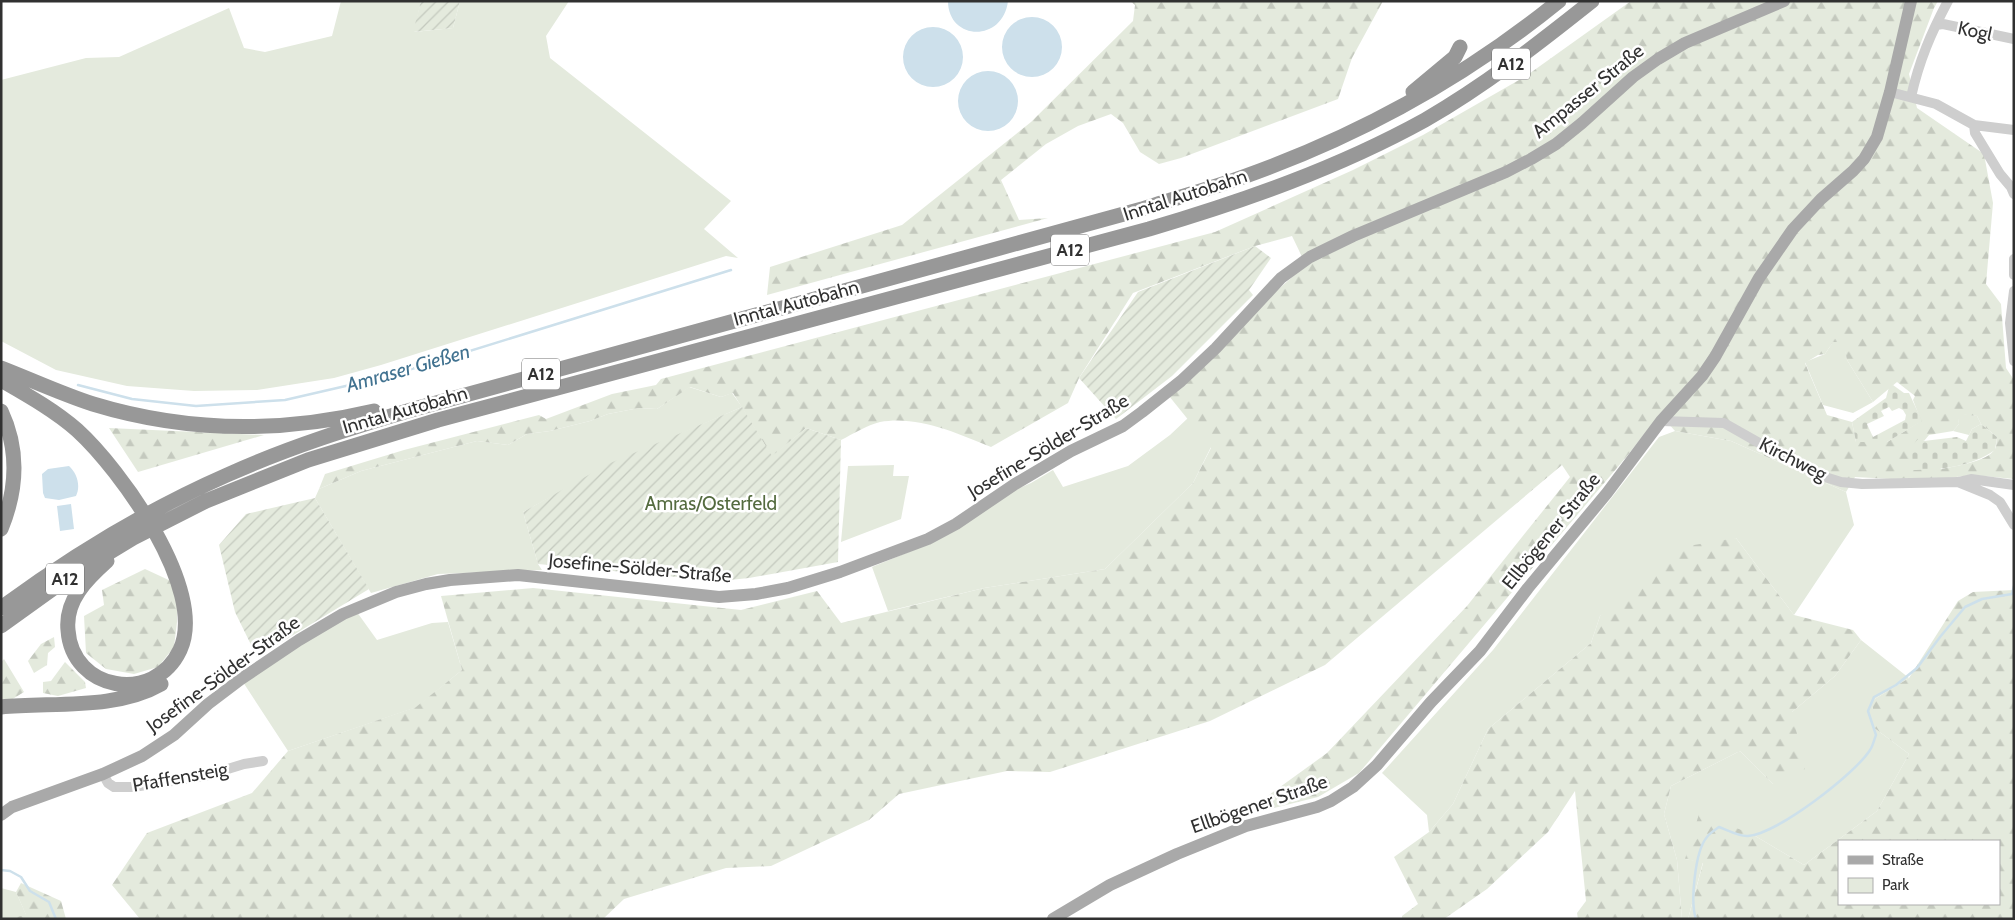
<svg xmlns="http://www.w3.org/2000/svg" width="2015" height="920" viewBox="0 0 2015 920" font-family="Cabin,sans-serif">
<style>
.green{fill:#e4eadd}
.forest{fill:url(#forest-firs);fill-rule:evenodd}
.cemetery{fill:url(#cemetery-stones);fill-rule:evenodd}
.garden{fill:url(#garden-furrows)}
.water{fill:#cde0eb}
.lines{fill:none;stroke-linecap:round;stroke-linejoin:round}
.stream{stroke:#cde0eb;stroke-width:2.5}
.minor{stroke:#cecece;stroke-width:10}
.major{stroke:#a9a9a9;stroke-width:12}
.highway{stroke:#989898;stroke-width:15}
.labels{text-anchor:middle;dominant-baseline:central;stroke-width:5;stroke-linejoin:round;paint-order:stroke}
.shield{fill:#fff;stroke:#6f6f6f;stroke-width:1}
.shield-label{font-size:18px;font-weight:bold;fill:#313131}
.street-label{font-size:19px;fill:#313131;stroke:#fff}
.park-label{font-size:19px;fill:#546b3f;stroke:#fff}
.water-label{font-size:20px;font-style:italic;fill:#417290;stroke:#fff}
</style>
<defs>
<pattern id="forest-firs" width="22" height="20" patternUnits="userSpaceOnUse" patternTransform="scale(1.25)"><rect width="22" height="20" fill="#e4eadd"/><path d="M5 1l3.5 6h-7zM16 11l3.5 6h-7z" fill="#c4c9be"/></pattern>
<pattern id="cemetery-stones" width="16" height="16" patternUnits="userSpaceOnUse" patternTransform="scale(1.25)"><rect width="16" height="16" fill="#e4eadd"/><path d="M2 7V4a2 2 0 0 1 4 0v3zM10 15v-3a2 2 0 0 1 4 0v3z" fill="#c4c9be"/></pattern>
<pattern id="garden-furrows" width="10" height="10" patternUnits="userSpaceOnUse" patternTransform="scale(1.25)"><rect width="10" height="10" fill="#e4eadd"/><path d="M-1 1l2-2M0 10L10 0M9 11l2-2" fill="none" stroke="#c4c9be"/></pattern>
</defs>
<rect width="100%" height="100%" fill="#fff"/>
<!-- green -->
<path class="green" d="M341,1H421L414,32L453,28L460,1H569L546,36L550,58L731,201L704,229L738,258L726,256L381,365L334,378L257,390L194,391L127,386L56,370L1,341V80L86,58L119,57L229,8L244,48L265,52L332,36Z
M1833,342H1844L1847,360L1873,402L1853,413L1823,405L1805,362L1825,354Z
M689,387L721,397L732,393L742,407L609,465L523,512L538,564L542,570L438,574L371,593L315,498L319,489L361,471L477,441L508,445L527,434L550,431L590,421L608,414L639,408L657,409Z
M1957,413L1977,416L1981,424L1972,429L1969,435L1953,431L1959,424Z
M1188,418L1211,447L1193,483L1105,569L984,588L888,611L872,567L916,549L1015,490L1031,483L1053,470L1063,487L1128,466L1170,435Z
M1675,431L1731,441L1846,492L1854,525L1794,615L1736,538L1600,616L1591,643L1488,729L1453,804L1429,832L1427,815L1382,773L1493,650L1659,437Z
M894,465L893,476H909L901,519L841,542L848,466Z
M354,608L377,640L432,623L448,622L462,670L417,707L288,751L241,679Z
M1861,640L1909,678L1873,700V727L1909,754L1877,811L1804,865L1752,834L1685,859L1703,862L1688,919H1682L1677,860L1664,814L1671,786L1740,751L1773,784L1792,712L1835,676Z
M1,888L16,892L28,919H1Z"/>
<!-- forest -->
<path class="forest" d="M1130,1H1383L1352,58L1338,99L1181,158L1159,164L1140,152L1123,123L1111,114L1078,126L1046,144L1001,180L1019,220L1048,218L767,295L770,267L902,225L1031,122L1133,21L1135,5Z
M1631,1H1938L1934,8L1909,74L1917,108L1984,154L1993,203L1986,284L2001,304L2006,368L2014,380V479L1972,475L1948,478L1891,479L1855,477L1846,492L1731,441L1675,431L1660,414L1627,456L1359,773L1318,797L1266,810L1265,798L1327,753L1467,606L1570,477L1562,465L1325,665L1210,721L1050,772L1007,771L899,794L869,820L771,866L726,868L624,899L603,919H140L112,885L147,833L252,793L288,751L416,707L462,670L441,596L533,588L741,610L817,591L841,623L984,588L1105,569L1193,483L1211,448L1169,396L1266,300L1306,265L1292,236L1255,246L1133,293L1079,378L1068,403L991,447C957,433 917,415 880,422C867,425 853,434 841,440L806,428L772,457L733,393L721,397L690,387L657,409L639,408L608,414L590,421L550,431L527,434L508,445L477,441L361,471L319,489L325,474L404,450L539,415L546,419L612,394L656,385L661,379L1215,232L1353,170L1423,135L1526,76ZM1833,342H1843L1847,360L1873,402L1897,382L1915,396L1913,400L1921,421L1887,442H1856L1852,422L1827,415L1805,363L1818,355L1825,354ZM1958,414L1977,416L1981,424L1997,437C1996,441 1997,446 1995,449C1987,462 1955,466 1941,469L1919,438L1924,441L1929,435L1953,431L1959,424Z
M109,428L264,435L138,472Z
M1736,538L1794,615L1853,630L1861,640L1835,676L1792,712L1805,769L1773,784L1740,751L1671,786L1664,814L1677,860L1682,919H1578L1577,913L1586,901L1575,791L1548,832L1487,889L1444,919H1402V916L1418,904L1394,857L1429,832L1453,804L1488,729L1591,643L1600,616L1682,547Z
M145,569L173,582L177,598V622L174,647L158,667L134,674L106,669L86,653L84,616L104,605L102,590Z
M2014,590V919H1688L1703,863L1685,859L1699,814L1752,834L1804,865L1877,811L1909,754L1873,727V700L1909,678L1958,601L1973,592ZM1839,841H1999V904H1839Z
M54,637L55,647L48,653L47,665L34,673L28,661L41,644Z
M4,659L24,692L6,703L1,704V662Z
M65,662L85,682L86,688L58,696L43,693V682L51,681Z
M21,883L61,901L66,919H7L26,915L16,892Z"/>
<!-- cemetery -->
<path class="cemetery" d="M1893,385L1904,393H1909L1922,421L1887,442H1856L1852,422L1886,398L1889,387ZM1889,407L1892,411L1899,408L1903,410L1906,415L1905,420L1873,437L1867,424L1884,416L1881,411Z
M1981,424L1997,437L1995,450C1971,467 1940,470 1911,470L1908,450L1920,437L1924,441L1957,437L1966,441L1972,429Z"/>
<!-- garden -->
<path class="garden" d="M421,1H460L453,28L413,32Z
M1255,246L1271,258L1249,290L1253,295L1172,376L1116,419L1079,378L1138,292Z
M742,407L772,456L806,428L841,440L838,562L749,578L720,581L538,564L523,512L608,464Z
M315,498L369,589L257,657L235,612L219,545L246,514Z"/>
<!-- water -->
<path class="water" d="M948,1H1008C1003,43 948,41 948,1Z
M1002 47a30 30 0 1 1 60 0a30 30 0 1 1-60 0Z
M903 57a30 30 0 1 1 60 0a30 30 0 1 1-60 0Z
M958 101a30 30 0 1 1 60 0a30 30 0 1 1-60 0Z
M69,466C77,473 81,486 76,496L59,500L45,498L43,493L42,474L48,469Z
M71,504L74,529L60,531L57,506Z"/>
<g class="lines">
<!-- stream -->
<path class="stream" d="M78,385L132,399L196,406L285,400L389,376L731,270
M1,870L10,871L21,877L30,891L49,902L56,919
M1696,919C1690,902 1695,851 1707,837C1710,833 1715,830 1719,827C1727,830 1740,837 1748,836C1777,834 1855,774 1870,750C1873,746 1874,740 1876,735L1868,711L1874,697L1896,685L1917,668L1940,637L1965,607L1982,599L2012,594L2014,586"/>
<!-- minor -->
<path class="minor" d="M1936,25L1943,24L2014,39
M1890,92L1936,104L1974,125L2014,130
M1911,97C1919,61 1931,33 1948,1
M1974,125L1975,133L2000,174L2011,187L2014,194
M2014,259V275
M2014,291L2010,323L2014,361
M1661,421L1724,423L1798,465L1825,477L1841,482L1862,484L1958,482L1990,495L2000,502L2014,525
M1958,482L1971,479L2014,485
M103,774L108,783L114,787H133L205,776L244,764L263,761"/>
<!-- major -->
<path class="major" d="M1,815L12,807L103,774L142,756L174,735L208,704L241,679L299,640L343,614L396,592L426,584L450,580L518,575L719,597L756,594L788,588L840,572L928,539L956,524L1015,484L1071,451L1123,426L1142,412L1181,381L1216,348L1281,278L1310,257L1353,236L1506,172L1531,159L1556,144L1582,123L1633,77L1658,59L1685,43L1784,1
M1053,919L1110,885L1177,854L1246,826L1317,807L1331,801L1353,787L1377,765L1431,702L1480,651L1528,588L1607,493L1661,421L1702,376L1715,357L1759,278L1793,229L1821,199L1853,171L1864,159L1877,137L1890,92L1911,1"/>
<!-- highway -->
<path class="highway" d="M1413,92L1455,57L1460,47
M1,368C32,380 62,394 93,404C185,432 281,433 374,411
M1,380C27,395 54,410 77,430C120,469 208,590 180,650C154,705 72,691 68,630C65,600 87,579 107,561
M1,411C19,449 17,490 1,529
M1,608C72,556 147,510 227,475C289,447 353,427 418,408L1142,209C1175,198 1210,189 1243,177C1359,136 1463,79 1559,1
M1,626L72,575L133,538L206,501L308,460L438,420L1149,229C1244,201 1338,168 1425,120C1484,86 1538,44 1592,1
M1,707C53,702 116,710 161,684"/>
</g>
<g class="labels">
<!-- shield labels -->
<g class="shield">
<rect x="1492" y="48.5" width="38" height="31" rx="4"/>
<rect x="1051" y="234.5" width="38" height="31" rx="4"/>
<rect x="522" y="358.5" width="38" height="31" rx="4"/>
<rect x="46" y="563.5" width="38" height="31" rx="4"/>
</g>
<g class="shield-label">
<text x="1511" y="64">A12</text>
<text x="1070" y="250">A12</text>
<text x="541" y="374">A12</text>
<text x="65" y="579">A12</text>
</g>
<!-- street labels -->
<g class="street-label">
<text transform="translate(1975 31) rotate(12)">Kogl</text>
<text transform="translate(1588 91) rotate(-39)">Ampasser Straße</text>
<text transform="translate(1185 195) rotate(-18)">Inntal Autobahn</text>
<text transform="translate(796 303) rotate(-15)">Inntal Autobahn</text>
<text transform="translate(405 410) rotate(-16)">Inntal Autobahn</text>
<text transform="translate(1048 446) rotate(-31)">Josefine-Sölder-Straße</text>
<text transform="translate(1793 459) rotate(27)">Kirchweg</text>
<text transform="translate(1551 531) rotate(-51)">Ellbögener Straße</text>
<text transform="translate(640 568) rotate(5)">Josefine-Sölder-Straße</text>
<text transform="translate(223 674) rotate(-36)">Josefine-Sölder-Straße</text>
<text transform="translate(180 777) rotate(-10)">Pfaffensteig</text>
<text transform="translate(1259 804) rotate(-19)">Ellbögener Straße</text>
</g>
<!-- park labels -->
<g class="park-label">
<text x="711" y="503">Amras/Osterfeld</text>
</g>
<!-- water labels -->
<g class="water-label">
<text transform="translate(408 368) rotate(-16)">Amraser Gießen</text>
</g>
</g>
<!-- border -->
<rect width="2015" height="920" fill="none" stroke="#313131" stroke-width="5"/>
<!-- legend -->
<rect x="1838" y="840" width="162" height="65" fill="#ffffff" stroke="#adadad"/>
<rect x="1848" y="856" width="25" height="8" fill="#a9a9a9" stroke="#adadad"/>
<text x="1882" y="865" font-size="15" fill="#313131">Straße</text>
<rect x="1848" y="878" width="25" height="15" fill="#e4eadd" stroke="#adadad"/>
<text x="1882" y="890" font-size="15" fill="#313131">Park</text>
</svg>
